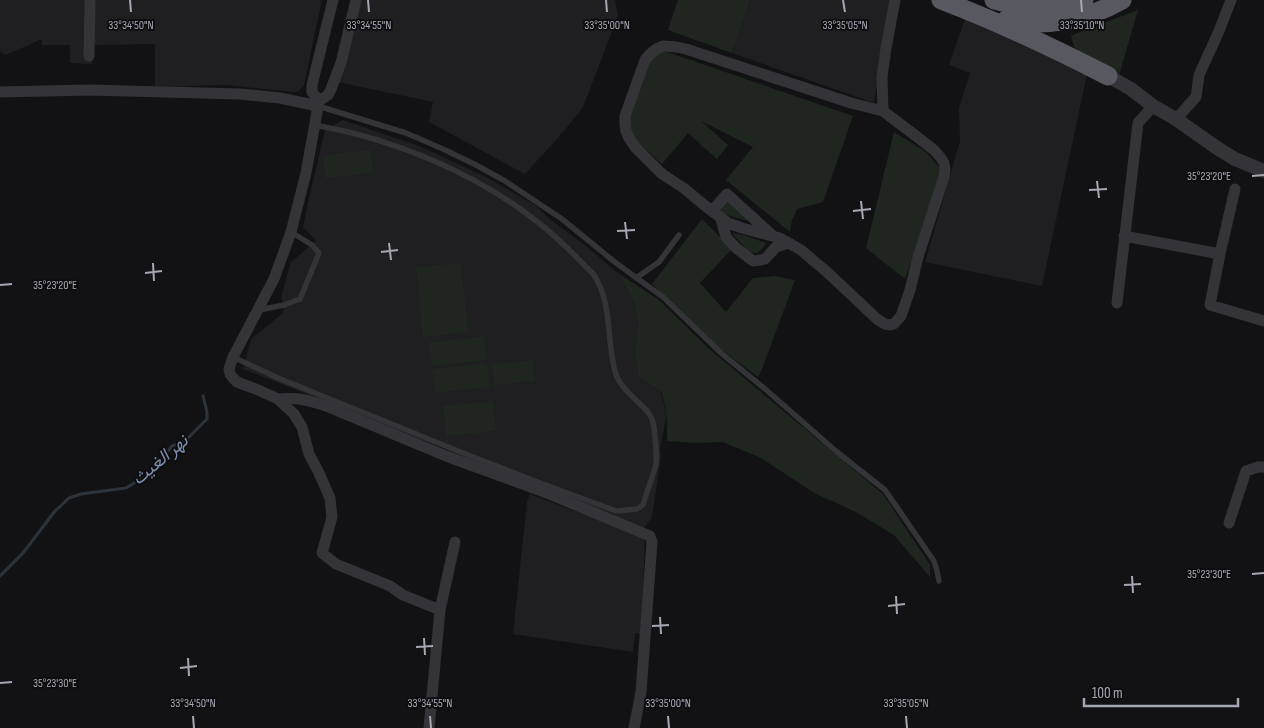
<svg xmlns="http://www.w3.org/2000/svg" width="1264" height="728" viewBox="0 0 1264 728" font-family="'Sofia Sans Condensed',Vazirmatn,sans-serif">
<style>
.built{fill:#1f1e21}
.green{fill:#1f2620}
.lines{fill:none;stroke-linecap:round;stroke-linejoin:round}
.stream{stroke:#2d333b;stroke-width:3}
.service{stroke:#343438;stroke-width:5.5}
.minor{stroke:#343438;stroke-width:11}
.tertiary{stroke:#343438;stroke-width:14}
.trunk{stroke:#585860;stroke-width:19}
.ticks{fill:none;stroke:#a5a7b3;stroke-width:2}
.labels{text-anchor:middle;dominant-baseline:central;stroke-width:4;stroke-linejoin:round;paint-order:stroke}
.water-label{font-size:18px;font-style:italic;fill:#7d90ad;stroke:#0e0d0f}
.ticks-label{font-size:12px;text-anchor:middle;fill:#a5a7b3;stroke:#0e0d0f;stroke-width:4;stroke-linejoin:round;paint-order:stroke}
</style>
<rect width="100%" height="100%" fill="#121214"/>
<!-- built -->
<path class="built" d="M0,0H322L304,85L299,91L294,92L225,85L155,87V44L93,45L92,64L70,63V45H42V39L6,55L0,52Z
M360,0H615L618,16L583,107L564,131L525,174L429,122L433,102L337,82Z
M750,0H889V12L874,103L732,53Z
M965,19L1048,51L1087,74L1042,286L925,262L960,141L959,108L970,73L949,65Z
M343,120L419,146L486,177L535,205L551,220L585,245L618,273L634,302L638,325L635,350L638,375L661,393L667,414L660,448L661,457L652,517L644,528L243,369L251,339L283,313L284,305L281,297L291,262L316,241L303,227L309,198L325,130Z
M530,494L645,538L641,634L635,633L633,652L513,634L527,502Z"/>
<!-- green -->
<path class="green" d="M678,0H750L732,53L668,30Z
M1138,10L1119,75L1084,55L1074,47L1071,36L1080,32Z
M661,51L670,53L853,116L823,202L797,209L792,220L790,232L726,180L753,147L701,121L728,145L717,159L688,133L662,164L634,139L629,129L628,118L649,61Z
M894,132L926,152L939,167L940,175L905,279L866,248Z
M371,150L373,173L325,178L323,155Z
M726,200L755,223L720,213L719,212Z
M702,219L732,249L700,283L726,312L753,278L775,276L795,280L762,369L758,377L717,346L652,284Z
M732,233L744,235L766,243L763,248L757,253L748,252Z
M461,263L468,332L423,337L416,267Z
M618,273L659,300L707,347L883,494L930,565V577L894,535L854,511L816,494L761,458L723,442L695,443L667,441V414L662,393L638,376L635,350L638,325L634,302Z
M484,336L487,360L432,366L429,343Z
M533,360L535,381L494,385L492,364Z
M487,363L490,387L435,393L432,369Z
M493,401L496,431L446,436L443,406Z"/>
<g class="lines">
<!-- stream -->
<path class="stream" d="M0,576L23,553L55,511L69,498L81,494L126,488L149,474L172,446L185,441L207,419V412L203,396"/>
<!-- service -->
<path class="service" d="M318,106L406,133L443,149L476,165L505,181L562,219L616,263L663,297L721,353L764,388L837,452L885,490L934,561L937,571L939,581
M636,278L659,262L679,235
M259,310L284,305L300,299L319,253L312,245L291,232
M233,357L278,378L473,457L535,481L616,511L637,509L643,505C647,491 652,478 656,465C657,457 655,427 652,419C650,415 647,410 643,407C633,396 619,387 615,371C606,339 613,305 594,275C577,257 559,239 539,223C476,173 394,139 315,125"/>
<!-- minor -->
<path class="minor" d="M333,0L312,85V92L319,101L306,173L291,232L274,279L233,357L229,369L230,374L233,378L237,382L258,390L278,399L294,414L302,427L309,454L319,473L330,498L332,517L322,553L336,564L390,586L403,595L440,610L429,728
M663,46L677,47L686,49L851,103L883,111L920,139L934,150L941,158L944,163L945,170L944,177L918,257L910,290L901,316L894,324L890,325L885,324L877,319L827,272L801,250L780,238L742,228L728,223L704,205L685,189L662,174L635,147L629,138L626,131L625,124V116L645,60C650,53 655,49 663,46Z
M89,56L90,0
M0,92L89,90L240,94L280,98L318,106
M319,101L328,95L331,89L341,63L356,0
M883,111L882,77L886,48L895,0
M1176,119L1196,97L1199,75L1219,31L1231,0
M712,211L727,194L772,235
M721,219L726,237L736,248L753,261L761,260L765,259L776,247L788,243
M1124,236L1220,254L1210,305L1264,321
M1220,254L1235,189
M1117,303L1138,123L1153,106
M278,399C297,397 308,400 326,406L446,456L547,493L650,536L652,542L641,692L634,728
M1229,523L1246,471L1258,467H1264
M440,610L455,542"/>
<!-- tertiary -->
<path class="tertiary" d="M1108,76L1131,89L1153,106L1176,119L1217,148L1235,159L1264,171"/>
<!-- trunk -->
<path class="trunk" d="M941,0C998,22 1054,48 1108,76
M994,0C1025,9 1053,8 1084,0
M1006,20C1046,28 1087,20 1122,0"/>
</g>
<!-- ticks -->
<path class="ticks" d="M130,0L131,12M368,0L369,12M606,0L607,12M843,0L845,12M1081,0L1082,12M1252,176L1264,175M1097,181L1099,198M1089,190L1107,189M861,201L863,219M853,211L871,209M625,222L627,239M617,231L635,230M389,243L391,260M381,252L398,250M153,263L154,281M145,273L162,271M0,285L12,284M1252,574L1264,573M1132,576L1133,593M1124,585L1141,584M896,596L897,614M888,606L905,604M660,617L661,634M652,626L669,625M424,638L425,655M416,647L433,646M188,658L189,676M180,668L197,666M0,683L12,682M193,716L194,728M430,716L431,728M668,716L669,728M906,716L907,728"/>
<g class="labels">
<!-- water labels -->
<g class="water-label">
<text transform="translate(160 460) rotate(-40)">نهر الغيث</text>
</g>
</g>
<g class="ticks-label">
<text x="131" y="29">33°34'50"N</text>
<text x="369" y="29">33°34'55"N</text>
<text x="607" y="29">33°35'00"N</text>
<text x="845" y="29">33°35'05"N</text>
<text x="1082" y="29">33°35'10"N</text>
<text x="1209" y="180">35°23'20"E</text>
<text x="55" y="289">35°23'20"E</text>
<text x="1209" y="578">35°23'30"E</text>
<text x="55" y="687">35°23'30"E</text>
<text x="193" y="707">33°34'50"N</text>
<text x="430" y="707">33°34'55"N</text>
<text x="668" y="707">33°35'00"N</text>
<text x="906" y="707">33°35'05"N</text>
</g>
<!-- scale -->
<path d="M1084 698v8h154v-8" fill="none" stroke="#a5a7b3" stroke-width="2.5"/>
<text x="1092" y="698" font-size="15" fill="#a5a7b3" stroke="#0e0d0f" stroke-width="4" paint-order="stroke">100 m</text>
</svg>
